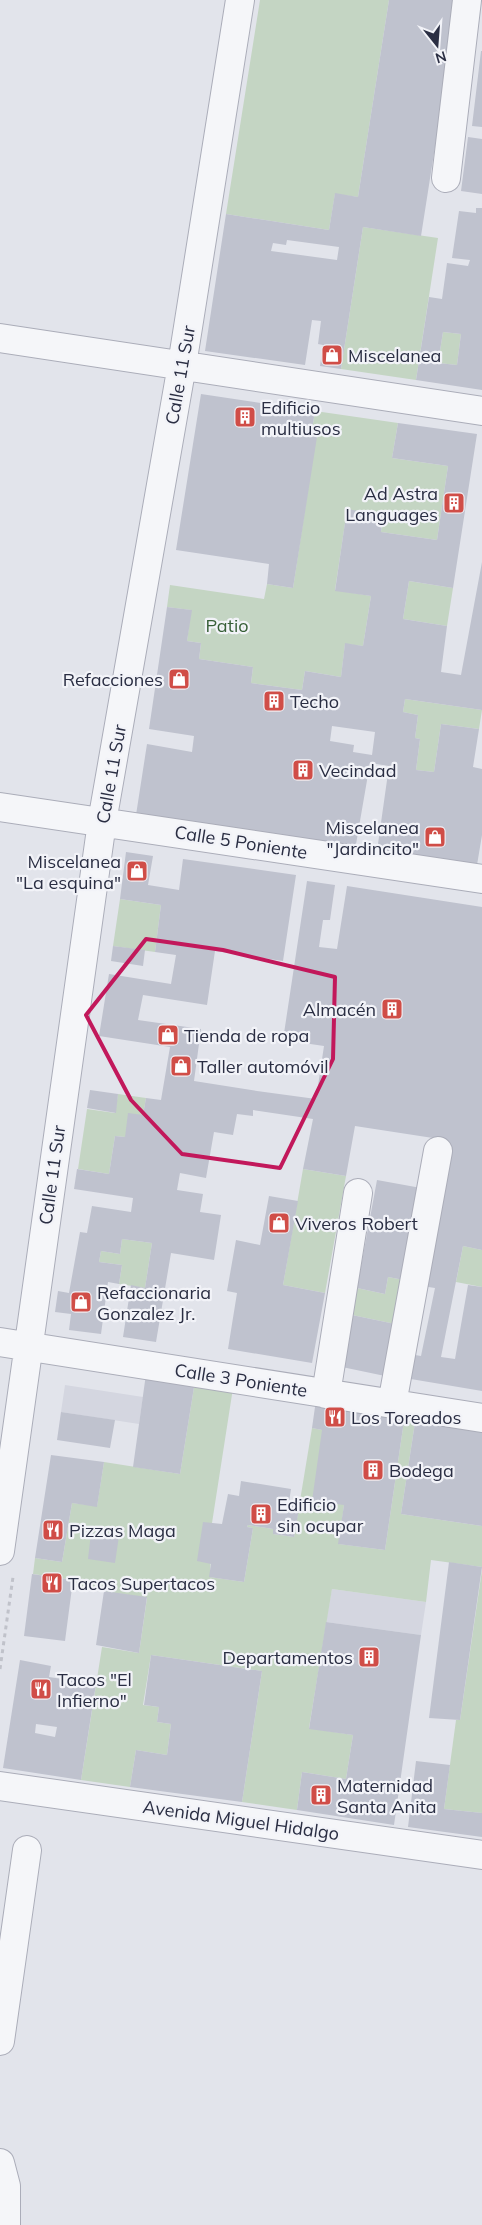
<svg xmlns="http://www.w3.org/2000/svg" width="482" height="2225" viewBox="0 0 482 2225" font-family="Mulish,sans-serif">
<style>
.built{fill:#d4d6e0}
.green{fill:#c4d5c3}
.building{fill:#bfc2ce;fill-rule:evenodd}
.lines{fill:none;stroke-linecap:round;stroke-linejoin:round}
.minor-casing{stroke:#abadb9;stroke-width:30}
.path{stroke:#c0c2ca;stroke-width:3;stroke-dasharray:4 4;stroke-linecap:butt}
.minor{stroke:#f5f6f9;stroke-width:28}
.marked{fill:none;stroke:#c2185b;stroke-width:4;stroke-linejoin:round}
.labels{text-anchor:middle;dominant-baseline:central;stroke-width:4.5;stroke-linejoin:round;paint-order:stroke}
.poi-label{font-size:18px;fill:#2a2e43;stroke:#f2f3f8;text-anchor:start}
.street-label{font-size:18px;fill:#2a2e43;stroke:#f2f3f8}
.park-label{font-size:18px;fill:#375f37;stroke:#f2f3f8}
</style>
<rect width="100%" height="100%" fill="#e2e4eb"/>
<!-- built -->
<path class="built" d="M65,1385L143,1397L139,1424L61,1412Z
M332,1589L426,1602L421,1635L326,1622Z"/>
<!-- green -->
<path class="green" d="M260,0H389L358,197L335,194L329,230L226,214Z
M363,227L438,238L416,380L341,369Z
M443,332L461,334L457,365L438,363Z
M315,411L398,423L392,458L448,466L437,540L381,532L383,515L347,510L335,590L371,596L363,646L345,644L341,677L305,671L302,690L251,683L253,667L199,659L201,643L187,641L191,610L167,607L170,585L264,599L267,584L293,588L316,437L311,436Z
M409,581L453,588L447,626L403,619Z
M405,699L482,710L479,729L441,724L434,772L416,770L420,739L415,738L418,715L403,712Z
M120,899L161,905L155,952L113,946Z
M118,1094L146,1098L143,1115L125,1137L115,1136L109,1174L78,1169L87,1109L115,1113Z
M303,1169L346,1176L325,1293L283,1285Z
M122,1239L152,1243L145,1288L119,1284L122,1265L99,1262L101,1251L120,1254Z
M463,1246L482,1250V1287L456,1282Z
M388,1277L404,1280L395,1324L352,1315L357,1288L385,1294Z
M195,1381L233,1388L212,1523L210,1577L244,1582L253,1528L247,1527L248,1525L273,1529V1534L294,1537L312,1428L322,1430L344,1505L339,1544L385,1550L405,1414L416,1416L401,1514L482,1526V1567L431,1560L426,1602L332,1589L309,1728L353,1735L346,1779L302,1772L297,1810L242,1802L262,1671L151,1655L143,1705L159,1707L157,1722L171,1724L167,1755L136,1750L130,1787L81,1780L102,1647L139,1653L147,1598L72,1586L73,1580L33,1574L35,1558L62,1562L72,1503L97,1506L104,1462L180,1474Z
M482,1570V1813L444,1809L456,1720H460Z"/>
<!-- building -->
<path class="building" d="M389,0H458L421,236L363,227L341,369L320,366L323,345L318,344L321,321L312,320L305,365L205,351L226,214L329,230L335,193L358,197ZM287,240L339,247L337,260L271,251L273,243L286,245Z
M481,51H482V127L472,126Z
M468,137L482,139V194L461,191Z
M476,208H482V390L416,380L429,297L442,299L447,263L468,266L470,260L452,258L459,211L476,213ZM443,332L461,334L457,365L438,363Z
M201,394L315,411L311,436L317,437L293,588L267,584L269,564L176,550Z
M398,423L477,434L453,588L409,581L403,619L447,626L441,672L461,675L482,562V710L405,699L403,712L418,715L415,738L420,739L416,770L434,772L441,724L479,729L473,767L482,769V835L477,865L377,851L389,766L370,763L355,850L136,815L147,744L192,752L194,736L149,729L167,607L192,610L187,641L201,643L199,659L253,667L251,683L302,690L305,671L341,677L345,643L363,646L371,596L335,591L347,509L383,515L381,532L437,540L448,466L392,458ZM332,726L375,732L372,755L353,752L354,745L330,741Z
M126,852L153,856L148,885L179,890L183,859L296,875L283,961L215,951L207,1005L143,995L138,1020L201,1029L194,1081L257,1091L316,1099L324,1046L283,1040L307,881L335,885L330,920H323L319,947L337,949L347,886L482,907V1250L463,1246L441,1357L455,1359L468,1285L482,1287V1391L405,1378L409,1354L421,1356L435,1288L422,1286L446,1140L355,1126L346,1176L303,1169L313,1119L253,1110V1116L237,1114L233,1135L214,1132L206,1178L180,1173L177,1190L203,1194L200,1212L221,1215L214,1260L171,1253L156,1342L123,1337L131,1285L145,1288L152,1243L122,1239L120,1254L101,1251L99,1262L122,1265L119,1284L108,1282L101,1334L69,1330L71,1314L55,1312L58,1291L69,1293L80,1232L87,1233L92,1206L131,1212L133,1198L74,1189L77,1169L109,1174L115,1136L125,1137L128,1113L143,1115L146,1098L161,1100L170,1047L99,1036L109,974L171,984L176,955L155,952L161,905L120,899Z
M113,946L145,950L143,966L111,961Z
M90,1090L118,1094L116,1113L87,1108Z
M377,1180L421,1188L404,1280L388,1277L385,1294L357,1288Z
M269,1196L298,1201L283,1285L325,1293L312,1363L228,1349L237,1293L227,1291L236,1240L260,1245Z
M352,1315L395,1324L385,1376L342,1367Z
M146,1374L195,1381L180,1474L133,1467Z
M316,1400L405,1414L385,1550L338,1544L344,1505L312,1501L322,1430L312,1428Z
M61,1412L115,1420L110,1448L57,1440Z
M416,1416L482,1426V1526L401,1514Z
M51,1455L104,1462L97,1507L72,1503L62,1562L35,1558Z
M241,1481L291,1489L289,1502L300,1503L294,1537L273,1534V1529L248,1525L247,1527L253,1528L244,1582L209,1577L211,1564L197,1561L203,1522L222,1524L228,1494L239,1496Z
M91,1533L119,1536L115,1563L88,1559Z
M449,1562L482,1567L460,1720L429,1718Z
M32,1574L73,1580L65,1641L24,1636Z
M104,1591L147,1597L139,1653L96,1645Z
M326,1622L421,1635L394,1825L297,1810L302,1772L346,1779L353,1735L309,1729Z
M151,1655L262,1671L242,1802L130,1787L136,1750L167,1755L171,1724L157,1722L159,1707L144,1705Z
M20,1660L51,1666L49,1677L96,1684L81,1780L3,1768ZM36,1724L57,1727L55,1737L35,1733Z
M416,1761L450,1765L444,1809L482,1813V1837L408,1827Z"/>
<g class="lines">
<!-- minor casing -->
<g class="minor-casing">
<path id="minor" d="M446,178L467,0
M0,338L482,411
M0,807L482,879
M0,1342L482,1418
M326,1394L358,1193
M392,1404L438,1151
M0,1551L102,822L182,365L240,0
M0,1786L482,1855
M0,2041L27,1850
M0,2163L6,2186V2225"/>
</g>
<!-- path -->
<path class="path" d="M0,1669L13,1577"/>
<!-- minor -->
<use href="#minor" class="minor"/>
</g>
<!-- marked area -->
<path class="marked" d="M146,939L223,950L335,977L333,1059L280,1168L182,1154L131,1100L86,1015Z"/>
<!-- icons -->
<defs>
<g id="shop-square" transform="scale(1.125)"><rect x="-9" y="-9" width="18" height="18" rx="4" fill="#d04d47" stroke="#f2f3f8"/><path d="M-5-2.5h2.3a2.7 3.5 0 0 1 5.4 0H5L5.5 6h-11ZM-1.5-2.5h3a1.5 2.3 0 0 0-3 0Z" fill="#fff"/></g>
<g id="building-square" transform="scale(1.125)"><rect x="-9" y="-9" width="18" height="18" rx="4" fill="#d04d47" stroke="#f2f3f8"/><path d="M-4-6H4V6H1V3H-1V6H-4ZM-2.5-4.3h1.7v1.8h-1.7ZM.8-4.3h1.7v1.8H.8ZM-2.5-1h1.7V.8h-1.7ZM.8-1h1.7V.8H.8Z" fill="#fff"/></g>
<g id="restaurant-square" transform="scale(1.125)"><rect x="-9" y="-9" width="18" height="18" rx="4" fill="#d04d47" stroke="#f2f3f8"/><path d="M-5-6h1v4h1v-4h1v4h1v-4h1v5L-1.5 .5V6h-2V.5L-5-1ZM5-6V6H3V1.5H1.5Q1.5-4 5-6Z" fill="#fff"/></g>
</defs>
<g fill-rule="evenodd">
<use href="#shop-square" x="332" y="355"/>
<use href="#building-square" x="245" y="417"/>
<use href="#building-square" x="454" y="503"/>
<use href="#shop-square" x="179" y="679"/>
<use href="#building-square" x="274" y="701"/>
<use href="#building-square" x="303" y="770"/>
<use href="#shop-square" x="435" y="837"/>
<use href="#shop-square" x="137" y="871"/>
<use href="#building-square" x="392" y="1009"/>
<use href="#shop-square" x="168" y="1035"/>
<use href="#shop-square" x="181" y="1066"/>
<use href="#shop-square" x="279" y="1223"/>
<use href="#shop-square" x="81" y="1302"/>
<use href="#restaurant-square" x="335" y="1417"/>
<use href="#building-square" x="373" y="1470"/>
<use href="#building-square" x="261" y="1514"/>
<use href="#restaurant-square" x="53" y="1530"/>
<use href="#restaurant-square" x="52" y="1583"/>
<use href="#building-square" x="369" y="1657"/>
<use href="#restaurant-square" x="41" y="1689"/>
<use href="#building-square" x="321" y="1795"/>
</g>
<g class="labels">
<!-- poi labels -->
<g class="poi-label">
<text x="348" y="355">Miscelanea</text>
<text x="261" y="407">Edificio<tspan x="261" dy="21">multiusos</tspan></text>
<text x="438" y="493" text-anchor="end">Ad Astra<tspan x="438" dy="21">Languages</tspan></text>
<text x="163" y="679" text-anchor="end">Refacciones</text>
<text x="290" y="701">Techo</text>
<text x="319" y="770">Vecindad</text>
<text x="419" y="827" text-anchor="end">Miscelanea<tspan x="419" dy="21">"Jardincito"</tspan></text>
<text x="121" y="861" text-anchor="end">Miscelanea<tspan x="121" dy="21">"La esquina"</tspan></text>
<text x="376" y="1009" text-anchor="end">Almacén</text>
<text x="184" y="1035">Tienda de ropa</text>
<text x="197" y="1066">Taller automóvil</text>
<text x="295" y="1223">Viveros Robert</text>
<text x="97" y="1292">Refaccionaria<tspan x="97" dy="21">Gonzalez Jr.</tspan></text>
<text x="351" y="1417">Los Toreados</text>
<text x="389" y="1470">Bodega</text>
<text x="277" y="1504">Edificio<tspan x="277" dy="21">sin ocupar</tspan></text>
<text x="69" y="1530">Pizzas Maga</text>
<text x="68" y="1583">Tacos Supertacos</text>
<text x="353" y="1657" text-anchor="end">Departamentos</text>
<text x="57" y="1679">Tacos "El<tspan x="57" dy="21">Infierno"</tspan></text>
<text x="337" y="1785">Maternidad<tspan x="337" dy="21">Santa Anita</tspan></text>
</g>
<!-- street labels -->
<g class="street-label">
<text transform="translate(180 375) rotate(-80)">Calle 11 Sur</text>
<text transform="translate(111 774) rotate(-80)">Calle 11 Sur</text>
<text transform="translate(241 842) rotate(9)">Calle 5 Poniente</text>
<text transform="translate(52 1175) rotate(-82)">Calle 11 Sur</text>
<text transform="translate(241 1380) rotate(9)">Calle 3 Poniente</text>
<text transform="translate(241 1820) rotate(8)">Avenida Miguel Hidalgo</text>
</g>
<!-- park labels -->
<g class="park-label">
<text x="227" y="625">Patio</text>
</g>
</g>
<!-- north arrow -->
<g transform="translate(437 45) rotate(163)" stroke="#f2f3f8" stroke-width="4" paint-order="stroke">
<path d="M0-4L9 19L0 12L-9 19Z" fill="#2a2e43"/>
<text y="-8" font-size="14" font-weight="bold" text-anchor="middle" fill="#2a2e43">N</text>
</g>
</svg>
